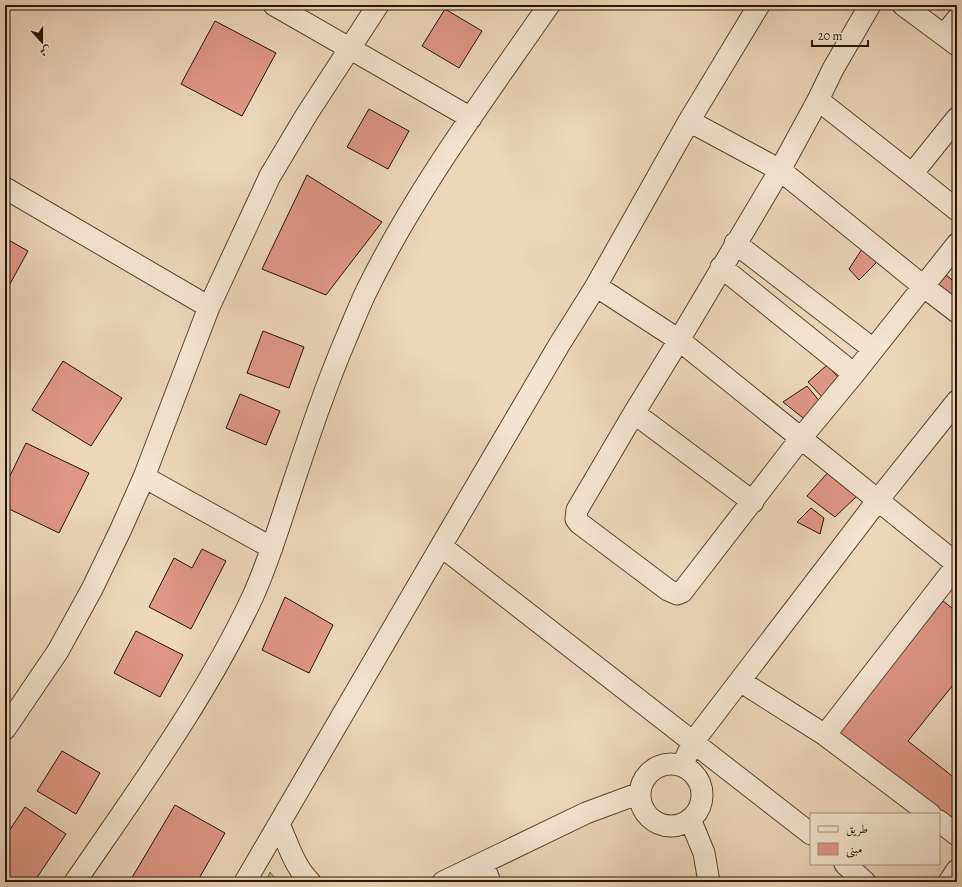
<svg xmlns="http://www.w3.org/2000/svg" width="962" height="887" viewBox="0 0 962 887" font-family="Alegreya,Amiri,serif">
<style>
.green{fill:#b2bf94;stroke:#6c6a4e}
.building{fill:#e09785;stroke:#251508}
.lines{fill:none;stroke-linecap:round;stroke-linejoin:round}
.minor-casing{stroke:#574634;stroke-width:23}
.minor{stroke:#f3e5d2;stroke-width:21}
</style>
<rect width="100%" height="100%" fill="#ecd7ba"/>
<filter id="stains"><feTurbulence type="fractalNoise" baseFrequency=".005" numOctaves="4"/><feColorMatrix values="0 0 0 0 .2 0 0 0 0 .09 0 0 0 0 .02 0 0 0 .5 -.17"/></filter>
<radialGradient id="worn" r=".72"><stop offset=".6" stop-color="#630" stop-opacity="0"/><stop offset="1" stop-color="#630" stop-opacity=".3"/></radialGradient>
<!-- green -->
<path class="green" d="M270,872L278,882H266Z"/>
<!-- building -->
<path class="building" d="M445,9L482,31L459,68L422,46Z
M215,21L276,53L242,116L181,84Z
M369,109L409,131L388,169L347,147Z
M307,175L382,222L326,295L262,269Z
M5,238L28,251L5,293Z
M864,246L879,260L859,280L849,269Z
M946,275L957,284V303L937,287Z
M263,331L304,347L289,388L247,373Z
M63,361L122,398L91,446L32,410Z
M827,365L840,379L825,400L808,382Z
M807,386L821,403L807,421L783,402Z
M240,394L280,411L266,445L226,428Z
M26,443L89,473L59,533L5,507V486Z
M831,469L858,495L835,517L807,496Z
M811,508L824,518L820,534L797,522Z
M202,549L226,561L191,629L149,607L174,558L192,568Z
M285,597L333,625L309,673L262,650Z
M943,601L957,612V680L908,741L957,780V828L838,734Z
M136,631L183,655L160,697L114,673Z
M62,751L100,773L76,814L37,791Z
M175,805L225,833L197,882L130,881Z
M25,807L66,834L34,882H5V837Z"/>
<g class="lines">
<!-- minor casing -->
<g class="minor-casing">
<path id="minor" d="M274,5L471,118
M870,5L833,69L818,100L780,170L679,340L634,413L577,510L576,519L579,523L668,590L677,594L682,592L801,438L854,374L957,244
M903,5L957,45
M944,35L957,19
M818,100L912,174L957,118
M689,121L780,170L923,286L957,312
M912,174L957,210
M5,188L209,307
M735,243L873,349
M721,267L854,374
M596,286L679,340L957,564
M634,413L753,502
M144,477L272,548
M441,546L811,834
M740,681L825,735L930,814
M5,729L58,651L92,589L121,529L144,477L209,307L270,176L307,114L378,5
M825,735L957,565
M640 795a31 31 0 1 1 62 0a31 31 0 1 1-62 0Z
M682,766L693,742L878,500L957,401
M690,819L704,853L709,882
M939,821L957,835
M279,824C288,844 294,866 310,882
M483,864L490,882
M845,864L865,882
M75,882C138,790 206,697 253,596C269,561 280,523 292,487C309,436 326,385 347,336C353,322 359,307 365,294C415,191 484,99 549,5
M245,882L441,546L559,345L596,286L689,121L759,5
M443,882L586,813L640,793
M949,882L957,870"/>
</g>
<!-- minor -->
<use href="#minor" class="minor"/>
</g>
<!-- margin -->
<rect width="962" height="887" fill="none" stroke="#ecd7ba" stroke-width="20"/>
<rect x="6" y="6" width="950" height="875" fill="none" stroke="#251508" stroke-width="2"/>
<rect x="10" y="10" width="942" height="867" fill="none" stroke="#251508"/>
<!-- legend -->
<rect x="810" y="813" width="130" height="52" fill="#f3e5d2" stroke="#a19281"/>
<rect x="818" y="826" width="20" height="6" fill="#f3e5d2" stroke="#a19281"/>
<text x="846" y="833" font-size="12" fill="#251508">طريق</text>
<rect x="818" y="843" width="20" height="12" fill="#e09785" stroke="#a19281"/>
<text x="846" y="853" font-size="12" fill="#251508">مبنى</text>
<!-- north arrow -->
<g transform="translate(42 42) rotate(159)" stroke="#f3e5d2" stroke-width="3" paint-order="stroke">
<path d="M0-3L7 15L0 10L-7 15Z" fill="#251508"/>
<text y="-6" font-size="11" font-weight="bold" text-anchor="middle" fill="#251508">ش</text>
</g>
<!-- scale -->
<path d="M812 40v6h56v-6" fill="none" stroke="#251508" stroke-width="2"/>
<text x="818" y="40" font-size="12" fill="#251508" stroke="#f3e5d2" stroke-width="3" paint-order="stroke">20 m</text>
<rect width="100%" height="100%" filter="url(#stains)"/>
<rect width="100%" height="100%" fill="url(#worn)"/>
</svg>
